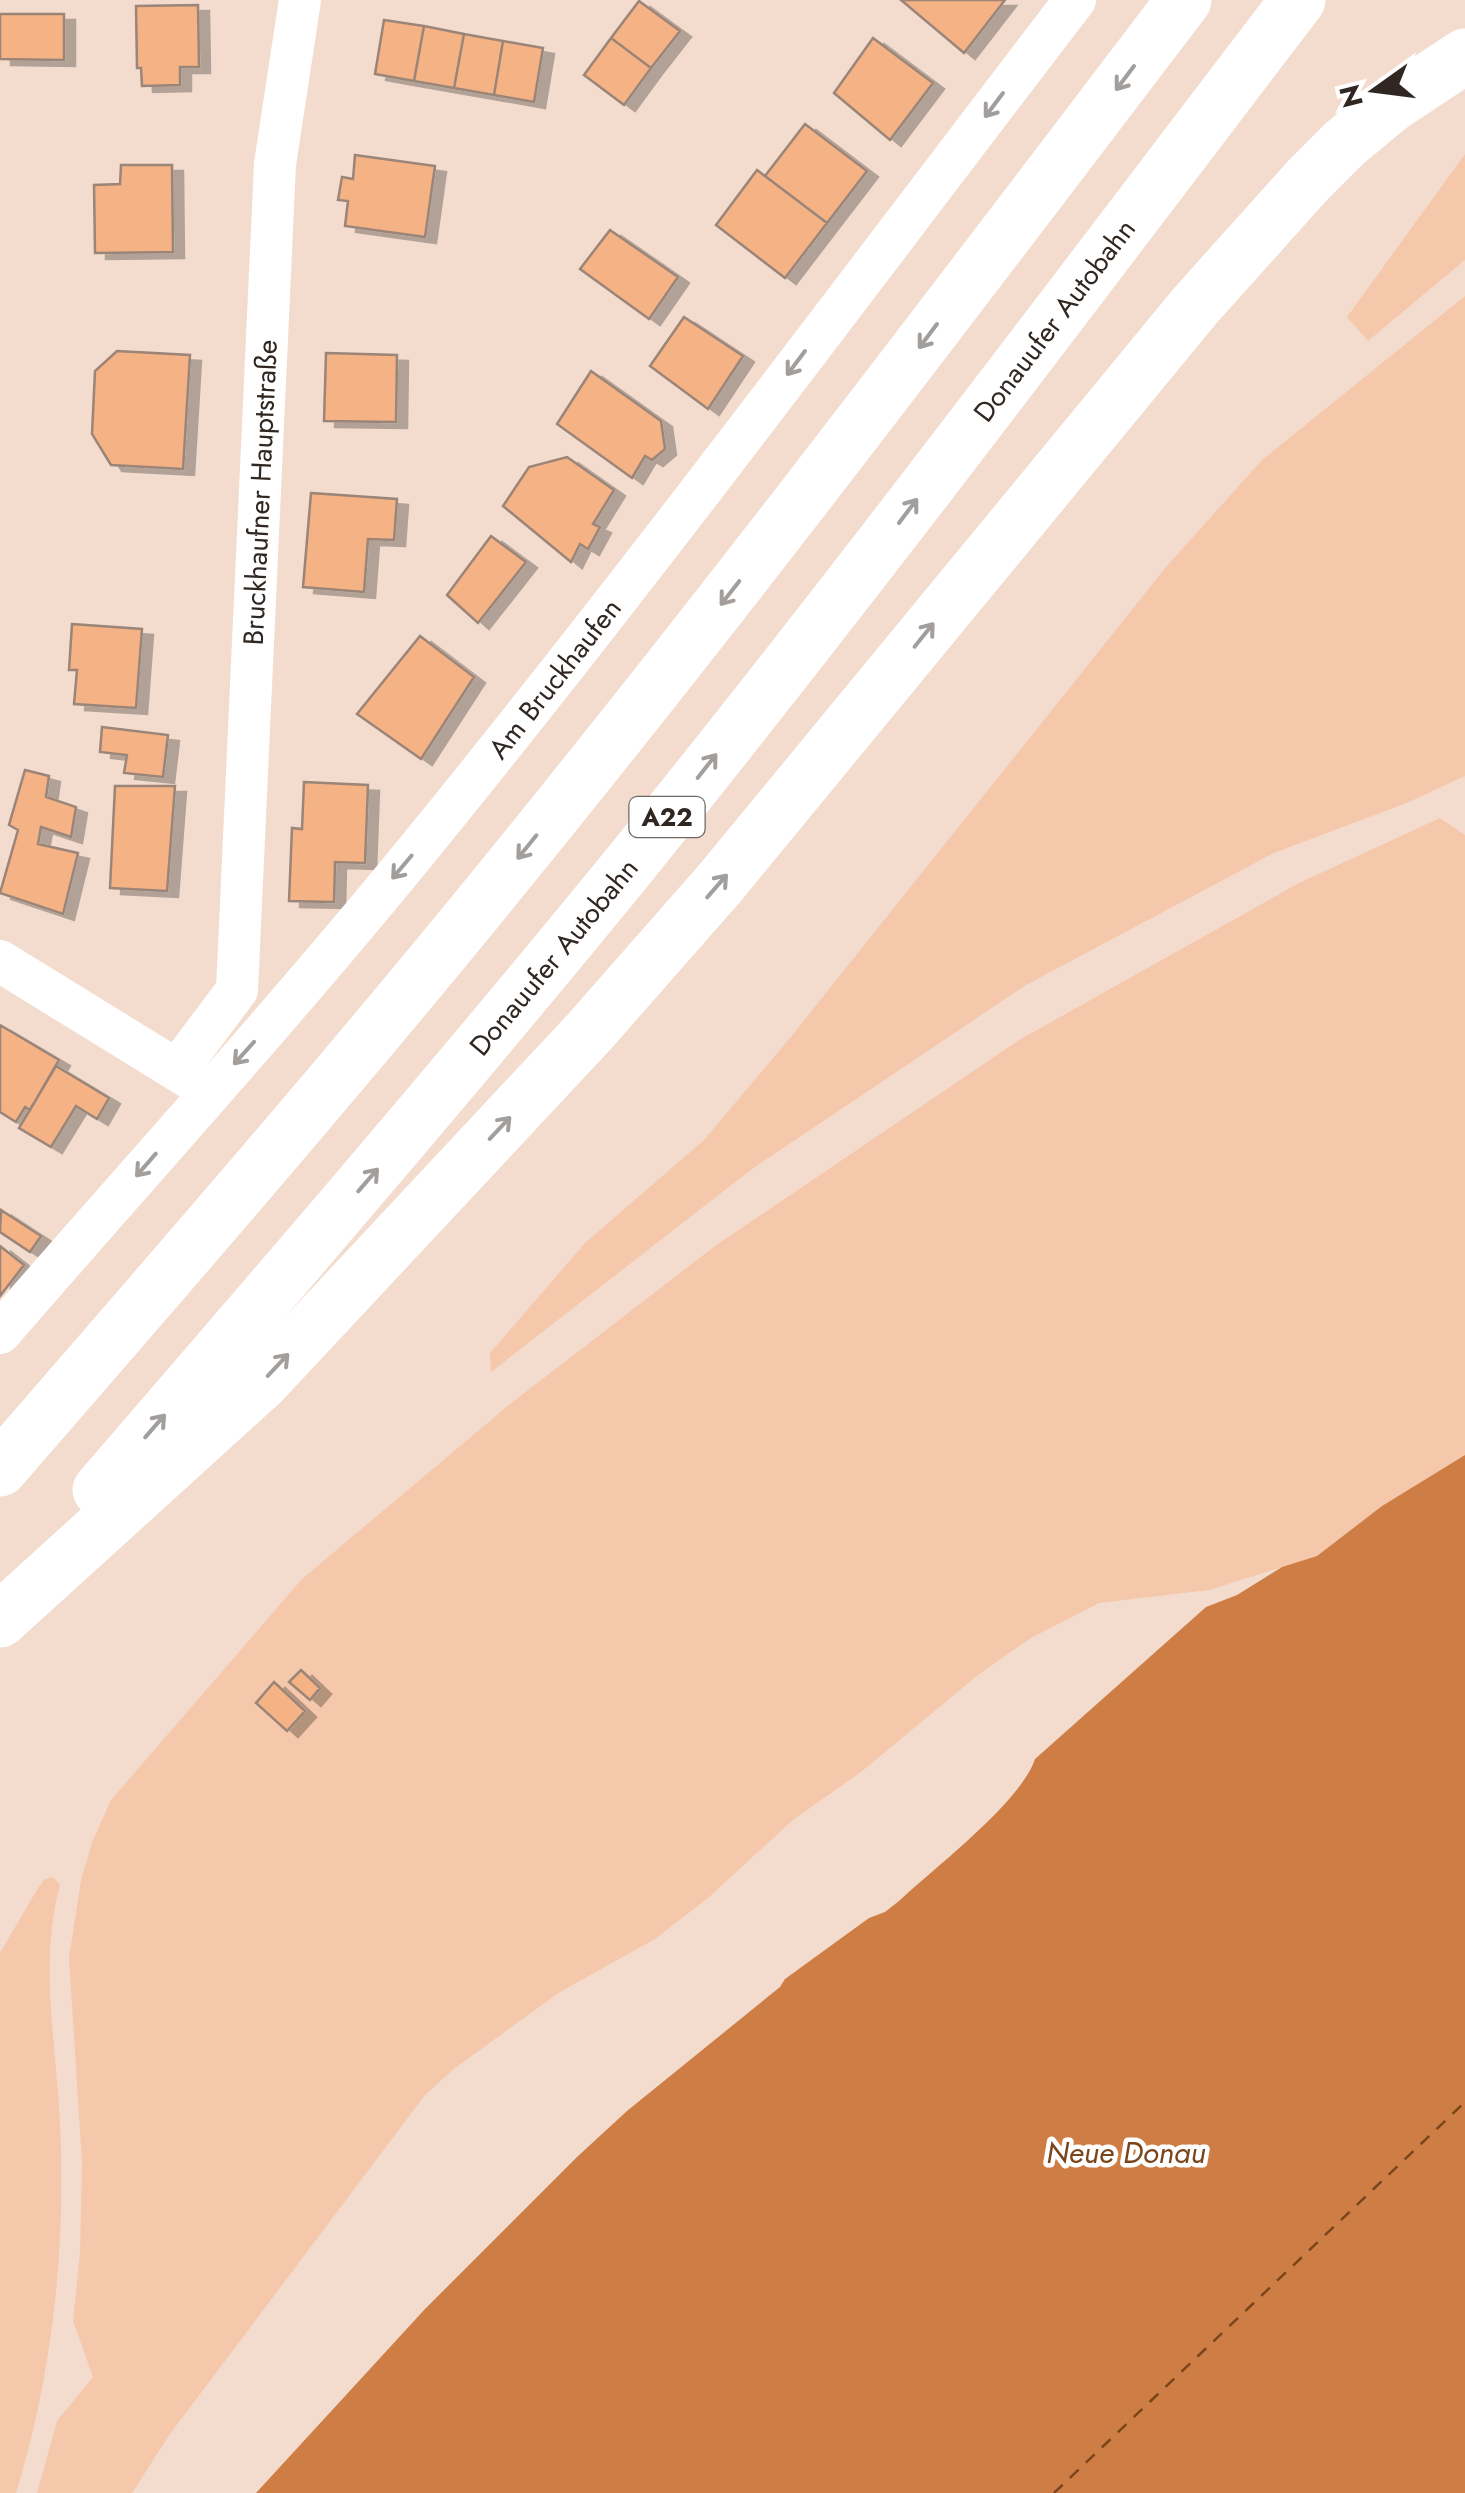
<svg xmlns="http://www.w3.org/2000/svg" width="1465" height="2493" viewBox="0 0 1465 2493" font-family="Jost,sans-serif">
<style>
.green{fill:#f5c8ab}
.water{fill:#ce7d44}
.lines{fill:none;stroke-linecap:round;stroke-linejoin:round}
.ferry{stroke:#7b451c;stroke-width:2.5;stroke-dasharray:12 10;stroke-linecap:butt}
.building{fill:#f5b285;stroke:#9a8578;stroke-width:2.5;filter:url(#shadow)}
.minor{stroke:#fff;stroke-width:42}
.motorway{stroke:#fff;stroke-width:55}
.oneway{stroke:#a29e9c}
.labels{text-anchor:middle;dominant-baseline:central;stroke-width:9;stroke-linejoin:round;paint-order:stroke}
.shield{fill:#fff;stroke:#6e6864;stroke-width:2.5}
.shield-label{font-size:25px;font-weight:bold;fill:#302722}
.street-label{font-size:28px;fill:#302722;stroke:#fff}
.water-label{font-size:30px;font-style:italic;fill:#7b451c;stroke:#fff}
</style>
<defs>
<filter id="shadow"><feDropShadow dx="11" dy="6" stdDeviation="0" flood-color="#0004"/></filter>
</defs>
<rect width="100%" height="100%" fill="#f3dcce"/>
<!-- green -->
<path class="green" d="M1465,154V260L1368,341L1347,317Z
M1465,296V776L1409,802L1274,853L1026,985L752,1169L491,1372L490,1353L585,1243L704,1140L790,1038L1166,567L1262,460Z
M1440,818L1465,835V1455L1382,1506L1317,1556L1209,1590L1099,1603L1031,1638L978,1675L861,1772L793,1820L708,1898L655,1939L560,1992L455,2068L425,2095L170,2434L132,2493H37L57,2421L93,2377L73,2321L80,2252L82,2163L69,1958L81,1880L93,1840L111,1800L302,1579L510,1404L715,1246L1019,1040L1299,883Z
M53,1877L60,1885C39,1963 56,2042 60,2122C66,2247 53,2373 16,2493H0V1953L38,1888L45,1879Z"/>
<!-- water -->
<path class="water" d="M1465,1455V2493H256L425,2309L577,2157L627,2111L780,1987L785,1979L869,1918L885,1912L899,1901C934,1868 1021,1802 1035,1759L1206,1607L1237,1595L1282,1567L1317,1556L1382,1506Z"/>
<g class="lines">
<!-- ferry -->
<path class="ferry" d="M1054,2493L1465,2102"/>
</g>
<!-- building -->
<path class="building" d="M901,0H1005L964,53Z
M639,1L680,31L651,68L611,38Z
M198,5L199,67H180V85L142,86L141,68H137L136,6Z
M0,14H64V60L0,59Z
M384,20L424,26L414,81L375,74Z
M424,26L464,34L454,88L414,81Z
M464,34L503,41L494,95L454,88Z
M611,38L651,68L624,105L584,75Z
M873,38L933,83L890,140L834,93Z
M503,41L543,48L534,102L494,95Z
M805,124L867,171L827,223L765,176Z
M355,155L435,166L425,237L345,226L348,201L338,200L342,177L353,179Z
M121,165H172L173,252L95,253L94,185L120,184Z
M757,170L827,223L785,278L716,225Z
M610,230L678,277L649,319L580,269Z
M684,317L743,356L708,409L650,366Z
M117,351L190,355L183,469L111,465L92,434L95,371Z
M326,353L397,355L396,422L324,421Z
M591,371L661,421L665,449L652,460L645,456L632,478L557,424Z
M567,457L614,490L593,524L600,527L588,549L580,544L571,562L503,506L529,467Z
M311,493L397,499L394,540L368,539L364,592L303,587Z
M491,536L526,562L478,623L447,595Z
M72,624L142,629L136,708L74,704L77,670H69Z
M420,636L474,677L421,759L357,714Z
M102,727L168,735L163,777L124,773L127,755L100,752Z
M25,770L49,776L46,797L76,807L71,837L41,827L38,844L78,853L63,914L0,893L18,830L9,825Z
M304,782L368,785L365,863L335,862L334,902L289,901L292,828L302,829Z
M115,786H175L167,891L110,888Z
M0,1025L59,1060L30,1110L25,1107L16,1122L0,1112Z
M56,1066L109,1098L97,1119L76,1106L51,1147L19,1128Z
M1,1210L41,1236L30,1252L0,1232Z
M0,1246L24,1265L0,1296Z
M301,1670L320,1688L310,1700L289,1682Z
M274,1682L305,1711L287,1731L256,1703Z"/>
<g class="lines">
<!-- minor -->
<g class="minor">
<path d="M0,961L201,1085"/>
<path id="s1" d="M177,1070L237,990L275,164L300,0"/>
<path id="s2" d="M0,1333C143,1168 290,1007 427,838C650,564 860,280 1075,0"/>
</g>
<!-- motorway -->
<g class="motorway">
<path d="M0,1469C170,1273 340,1078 504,876C737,590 960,294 1184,0"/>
<path id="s3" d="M100,1490C276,1286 452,1082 622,874C854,588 1074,293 1298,0"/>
<path d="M0,1620L262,1382L590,1031L720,883L1195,306L1308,180L1345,143L1391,105L1465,56"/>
</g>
</g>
<!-- one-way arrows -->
<defs><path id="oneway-shaft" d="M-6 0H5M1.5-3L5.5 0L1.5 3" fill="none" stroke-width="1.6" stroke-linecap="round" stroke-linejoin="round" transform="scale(2.5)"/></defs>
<g class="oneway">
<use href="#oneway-shaft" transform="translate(1125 78) rotate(127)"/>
<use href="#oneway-shaft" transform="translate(994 105) rotate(127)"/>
<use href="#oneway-shaft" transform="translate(928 336) rotate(127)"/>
<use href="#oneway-shaft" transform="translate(796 363) rotate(127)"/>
<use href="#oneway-shaft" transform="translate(908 511) rotate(-53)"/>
<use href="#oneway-shaft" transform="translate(730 593) rotate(128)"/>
<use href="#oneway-shaft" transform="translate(924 635) rotate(-51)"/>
<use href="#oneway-shaft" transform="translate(707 766) rotate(-52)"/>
<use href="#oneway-shaft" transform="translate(527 847) rotate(129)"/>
<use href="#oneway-shaft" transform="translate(402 867) rotate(130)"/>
<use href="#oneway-shaft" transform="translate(717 886) rotate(-49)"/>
<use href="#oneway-shaft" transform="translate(244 1053) rotate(132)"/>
<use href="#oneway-shaft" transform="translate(500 1128) rotate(-47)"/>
<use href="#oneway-shaft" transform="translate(146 1165) rotate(131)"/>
<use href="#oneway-shaft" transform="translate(368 1180) rotate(-49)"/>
<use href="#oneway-shaft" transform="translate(278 1365) rotate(-47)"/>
<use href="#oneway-shaft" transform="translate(155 1426) rotate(-49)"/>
</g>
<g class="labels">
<!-- shield labels -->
<rect class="shield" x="629.5" y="797" width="75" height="40" rx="8"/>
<g class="shield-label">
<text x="667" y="817">A22</text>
</g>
<!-- street labels -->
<g class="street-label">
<text stroke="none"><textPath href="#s3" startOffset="1510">Donauufer Autobahn</textPath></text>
<text stroke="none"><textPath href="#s1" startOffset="598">Bruckhaufner Hauptstraße</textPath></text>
<text stroke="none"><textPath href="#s2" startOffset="858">Am Bruckhaufen</textPath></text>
<text stroke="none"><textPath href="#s3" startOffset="700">Donauufer Autobahn</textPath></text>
</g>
<!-- water labels -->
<g class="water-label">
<text x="1126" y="2152">Neue Donau</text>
</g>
</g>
<!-- north arrow -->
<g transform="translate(1375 90) rotate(256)" stroke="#ffffff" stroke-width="8" paint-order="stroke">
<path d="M0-8L18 38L0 25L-18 38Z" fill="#302722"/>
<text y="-15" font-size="28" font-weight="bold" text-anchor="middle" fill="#302722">N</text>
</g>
</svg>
